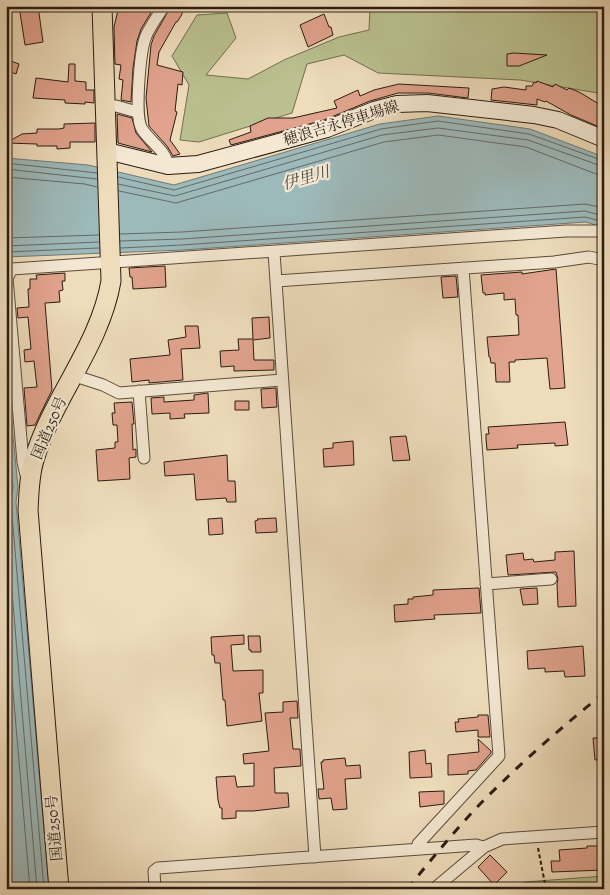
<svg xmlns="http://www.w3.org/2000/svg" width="610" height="895" viewBox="0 0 610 895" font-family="Alegreya,'Noto Serif JP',serif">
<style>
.green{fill:#bac08f;stroke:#726e50}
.water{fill:#9db9ba;stroke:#6f7a77}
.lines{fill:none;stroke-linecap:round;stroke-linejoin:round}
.shore{stroke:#646a66;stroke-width:1}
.building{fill:#e1a38d;stroke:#2b1c12}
.minor-casing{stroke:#5c4c3c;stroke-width:13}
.secondary-casing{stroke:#2b1c12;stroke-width:18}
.trunk-casing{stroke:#2b1c12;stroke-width:21}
.path{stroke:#2b1c12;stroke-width:2;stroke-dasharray:4 2.5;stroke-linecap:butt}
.minor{stroke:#f4e8d3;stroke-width:11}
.secondary{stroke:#f4e8d3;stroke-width:16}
.trunk{stroke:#eedcbb;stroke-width:19}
.rail{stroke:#2b1c12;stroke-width:3;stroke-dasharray:9 9;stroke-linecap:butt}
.labels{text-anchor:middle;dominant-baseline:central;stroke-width:4.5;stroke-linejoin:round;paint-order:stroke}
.street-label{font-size:15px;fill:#2b1c12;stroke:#f4e8d3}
.water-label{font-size:16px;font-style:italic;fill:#4d4b44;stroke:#f4e8d3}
</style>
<rect width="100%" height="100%" fill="#eedcbb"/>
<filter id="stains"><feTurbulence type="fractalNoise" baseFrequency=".004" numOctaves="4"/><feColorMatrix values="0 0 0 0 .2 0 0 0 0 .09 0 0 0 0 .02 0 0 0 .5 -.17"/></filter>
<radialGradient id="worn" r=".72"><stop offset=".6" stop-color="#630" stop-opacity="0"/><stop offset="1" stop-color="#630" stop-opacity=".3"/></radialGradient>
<!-- green -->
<path class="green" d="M370,6H604V94L520,80L378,73L344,55L307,64L292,113L199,142L180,140L189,85L172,56L197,15L227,13L236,38L206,75L248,79L284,60L339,37L369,30Z
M604,876V889H517L525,882Z"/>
<!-- water -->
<path class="water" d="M438,116L530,129L604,157V228L586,222L183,250L6,257V158L88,165L174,185L380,124Z
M6,364L18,487L16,502L49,889H6Z"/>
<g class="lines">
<!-- shore -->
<path class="shore" d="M6,163L97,173
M6,169L97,179
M6,177L85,184L97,187
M118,177L174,190L381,129L438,121L529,134L604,161
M118,184L175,196L382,135L438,128L528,140L604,167
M119,191L176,203L384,142L438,135L526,147L596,174L604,175
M120,234L182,232L585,204L604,208
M6,238L99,235
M120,241L182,239L585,211L604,216
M6,246L99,242
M121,248L182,245L585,217L604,222
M6,252L99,248
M6,419L13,487L11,503L44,889
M6,520L37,889
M6,610L30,889"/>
</g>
<!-- building -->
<path class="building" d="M19,6H38L43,42L25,45Z
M119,6H155L141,29L137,41L133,68L131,102L121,100L123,80L119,79L121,65L115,64L114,27Z
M171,6H185L181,16L177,22H176L159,52L157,65L183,72L182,85L178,84L175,111L177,112L170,140L180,154L173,156L167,146L149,126L146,98L151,45L154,36Z
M324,14L329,27H331L333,35L308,47L300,25Z
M514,53L547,55L519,66H507V54Z
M6,59L19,64L16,74L6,70Z
M69,64H75V81L86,82V90H94V103L85,102V104L65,103V100L33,98L36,78L68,82Z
M537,81L553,87L555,84L567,90L569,88L579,92L604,107L602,128L571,115L546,101L545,102L537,99V105L491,100L492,89L504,87L526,90V86H532L534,82L536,83Z
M399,84L469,88L468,98L428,93H398L370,101L324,120L231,145L229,140L251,132L250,126L268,118H293L337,108L334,101L358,90L360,96L374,90Z
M117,114L132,118L136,133L152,152L118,143Z
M95,123V142H70V148L57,149V146H37V144L6,143L22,134L37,133V129H59L64,128V124Z
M165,266L166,287L133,289L132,277H130L129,268Z
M556,269L565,388L550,389L547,358L515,360V362H509L510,382H496L495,363H491L490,357H489L487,337L519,335L518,315H516L515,299L504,300V293L485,295V293H483L481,275L522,272V274Z
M65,273V281H62L63,290L59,291L60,302L45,303L52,390L35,425L27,426L24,388L37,387L34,361L25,362L24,350L31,349L28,317L18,318L17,308L29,307L28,289H30V279H37L36,275Z
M456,276L458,297L443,298L441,277Z
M269,317L270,338L253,340L254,360H274V370L234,371V366L221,367L220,351L239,350L238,339H253L252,318Z
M185,326H198L200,348L181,349L183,380L149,383V380L132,382L130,359L170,355L168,340L186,337Z
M276,388L277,407L262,408L261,389Z
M208,393L209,413L184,414L185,418L170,419V413L152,414L151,398L164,397V402L194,400V395Z
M235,401H249V410H235Z
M132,402L134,424H132L133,450L136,449V457L129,458L130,479L98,481L96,450L115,448V442H118L117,425H113L112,413H115L114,403Z
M565,422L568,445L555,446V443L517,445L518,448L487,450L486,439V434H489L488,427Z
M406,436L410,460L393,461L390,437Z
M353,441L354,465L324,467L323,449L333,448V443Z
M227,455L228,481H235L236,502H227L226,498L196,500L194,474L165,476L164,462Z
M222,518L223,534L209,535L208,519Z
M276,518L277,532L256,533L255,521L258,520L257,519Z
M574,551L576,606L558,607L557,584L558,579L556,572L508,575L506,555L523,553L524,560L533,559L534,562L555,560V552Z
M479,588L481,613L434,615L435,619L395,622L394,605L408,604V599H413V597L433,595V590Z
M537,588L538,604L523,605L520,589Z
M244,635V644L231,645L233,671L263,670V693H259L262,721L227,726L225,700H223L220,663H215L214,655H212L211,637Z
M248,636H260L261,652H251V650H249Z
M583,646L585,676L565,677L564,671L545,672V668L528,669L527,651Z
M297,701L298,718H290L293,749H300L301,766L274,768L275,793H288L289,807L253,811H236V818L222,819V808H220L218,800L216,777L235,776L237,787L254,786V763L244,764L243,754L269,751L265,713L283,712V702Z
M478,715H488L490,737H478V730L456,732L455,722H459L458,719L478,717Z
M593,738H604V759L595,760Z
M478,739L491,751V753L476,770L468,771V774L448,775V755L479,752Z
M425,750L426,764L431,763L432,777L410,778L409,752Z
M345,758L346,766L360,765L361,778L345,779L347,809L333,810L331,798L319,799L318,789H324L321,762H323V760Z
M444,791V804L420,807L419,792Z
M587,846H599V849H604V870L552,872L551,861H560L559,850L587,848Z
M490,855L507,872L494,885L478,867Z"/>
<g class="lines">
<!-- minor casing -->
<g class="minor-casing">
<path id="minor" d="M164,6C158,16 150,26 146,36C140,50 134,117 142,129C150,142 166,150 168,166
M106,106H116L137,112
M274,252L315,857
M276,281L554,262L589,257L604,260
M72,375L103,385L119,393L282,380
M139,391L144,458
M27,479L23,462L7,278L12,269L566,231H599L604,233
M486,584L551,579
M417,849L418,844L499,756L463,268
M155,889L154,871L158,868L476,845L484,847
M434,889L484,847L502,839L604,832"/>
</g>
<!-- secondary casing -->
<g class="secondary-casing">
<path id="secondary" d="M107,151L168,166L198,164L327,129L374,110L397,104L427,103L534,115L558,120L604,139"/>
</g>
<!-- trunk casing -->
<g class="trunk-casing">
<path id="trunk" d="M59,889L28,510C29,494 29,476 34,460C52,398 100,346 111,281L102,6"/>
</g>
<!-- path -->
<path class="path" d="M538,848L546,889"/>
<!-- minor -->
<use href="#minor" class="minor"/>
<!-- secondary -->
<use href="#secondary" class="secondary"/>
<!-- trunk -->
<use href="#trunk" class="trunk"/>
<!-- rail -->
<path class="rail" d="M407,889C433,858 458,826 487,797C524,760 563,726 604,693"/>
</g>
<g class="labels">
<!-- street labels -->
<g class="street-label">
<text transform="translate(341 123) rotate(-17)">穂浪吉永停車場線</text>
<text transform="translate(49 428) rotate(-67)">国道250号</text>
<text transform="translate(54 828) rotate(-95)">国道250号</text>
</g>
<!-- water labels -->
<g class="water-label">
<text transform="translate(306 178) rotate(-16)">伊里川</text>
</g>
</g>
<!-- margin -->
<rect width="610" height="895" fill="none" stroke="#eedcbb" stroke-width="25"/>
<rect x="8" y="8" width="595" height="880" fill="none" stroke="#2b1c12" stroke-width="2.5"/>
<rect x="12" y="12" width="585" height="870" fill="none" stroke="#2b1c12"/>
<rect width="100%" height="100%" filter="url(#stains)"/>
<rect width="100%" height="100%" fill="url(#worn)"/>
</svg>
